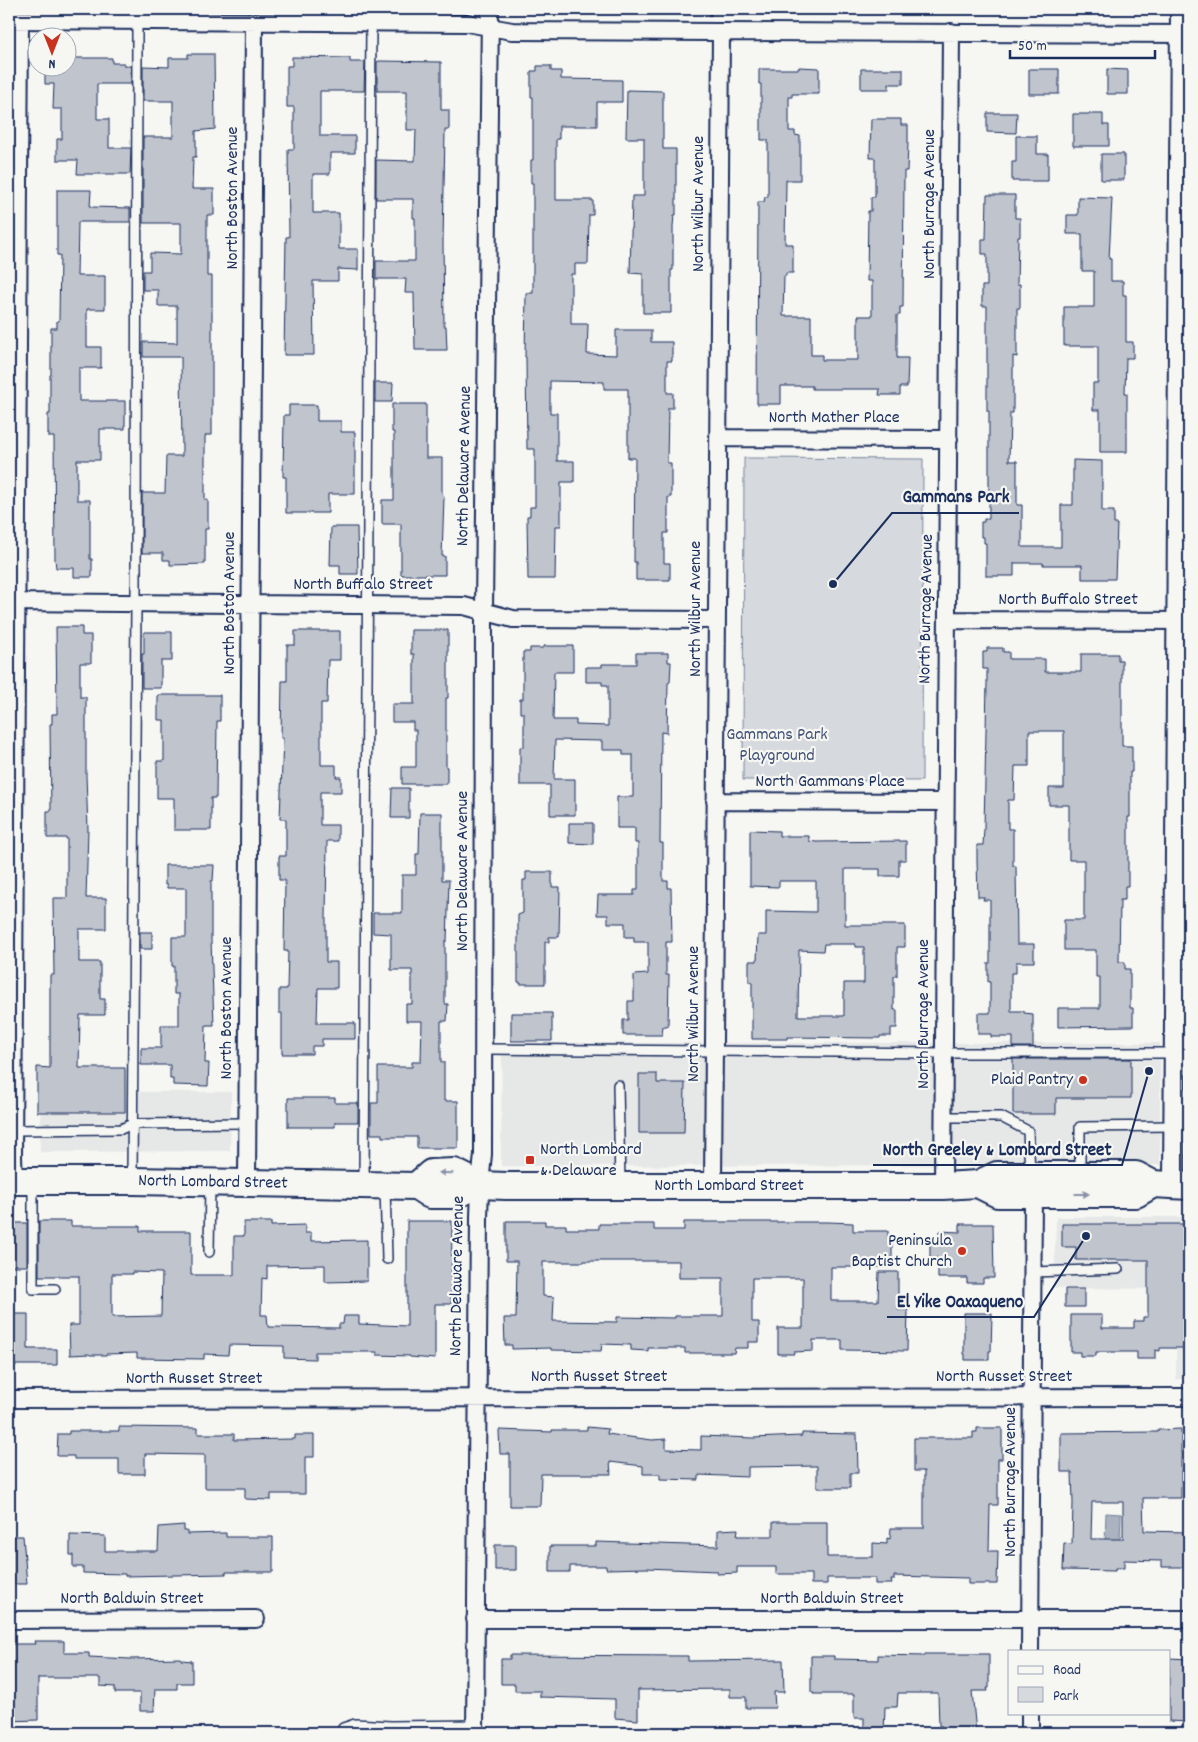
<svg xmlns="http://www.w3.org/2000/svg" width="1198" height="1742" viewBox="0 0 1198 1742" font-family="Dekko,sans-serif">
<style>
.built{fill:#e6e7e7}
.green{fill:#d6d9dd;stroke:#78849e}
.water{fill:#abb2c0;stroke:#717e99}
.building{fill:#c0c4cd;stroke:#1b2f5e;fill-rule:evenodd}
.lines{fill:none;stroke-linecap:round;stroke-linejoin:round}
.service-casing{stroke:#1b2f5e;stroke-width:12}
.minor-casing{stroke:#1b2f5e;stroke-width:20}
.tertiary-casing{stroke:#1b2f5e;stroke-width:24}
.primary-casing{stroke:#1b2f5e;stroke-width:30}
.path{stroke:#1b2f5e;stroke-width:3;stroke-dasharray:5 4;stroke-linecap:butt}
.service{stroke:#f6f6f2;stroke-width:9}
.minor{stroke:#f6f6f2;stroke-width:16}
.tertiary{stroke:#f6f6f2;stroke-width:20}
.primary{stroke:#f6f6f2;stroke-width:26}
.oneway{fill:#8892a8}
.poi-dot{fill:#c8321e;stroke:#f6f6f2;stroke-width:2}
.labels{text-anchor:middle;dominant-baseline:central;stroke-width:4.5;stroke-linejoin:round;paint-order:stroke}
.street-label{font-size:18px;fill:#1b2f5e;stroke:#f6f6f2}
.park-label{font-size:18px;fill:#405177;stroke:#f6f6f2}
.poi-label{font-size:18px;fill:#1b2f5e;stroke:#f6f6f2;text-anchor:end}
.leader{fill:none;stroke:#1b2f5e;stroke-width:2}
.callout-dot{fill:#1b2f5e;stroke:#f6f6f2;stroke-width:2}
.callout-label{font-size:19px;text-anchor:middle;font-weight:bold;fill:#1b2f5e;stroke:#f6f6f2;stroke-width:4.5;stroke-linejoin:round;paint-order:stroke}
</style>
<rect width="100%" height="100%" fill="#f6f6f2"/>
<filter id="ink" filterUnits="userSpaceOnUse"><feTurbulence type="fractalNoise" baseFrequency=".02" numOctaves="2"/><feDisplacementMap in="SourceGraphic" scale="10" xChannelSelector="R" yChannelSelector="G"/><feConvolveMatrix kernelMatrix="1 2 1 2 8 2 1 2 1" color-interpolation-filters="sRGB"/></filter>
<g filter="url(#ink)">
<!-- built -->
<path class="built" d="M502,1043H1160V1165L501,1166Z
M41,1070H129L130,1092H231L230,1151L40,1152Z
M1056,1217H1189V1379H1176L1177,1289L1054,1288Z"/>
<!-- green -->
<path class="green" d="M791,9H1067V11Z
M744,458L923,459L922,781L743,780Z"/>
<!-- water -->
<path class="water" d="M1106,1513L1121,1514L1120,1543L1105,1542Z"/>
<!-- building -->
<path class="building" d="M188,54H214L215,129L196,131V157H193L192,189H214V215H207V276H212V435H206L205,437V500H208V529H205V564L170,565V560H163V553H142V493H165L166,456H182L181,357H143V342L177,343V306H158V290H143V271H150V253L181,254V223H143V137H173V101H143V66L169,67V58H188Z
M292,57L350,58V62H365L364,91H320V136H355V153H330V174H313V213H339V249H358V270L338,269V281H313L314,355H284L286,237H289L288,149H294V107H287V66H292Z
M68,58H112V63H124V66H131V84H97V119H109V148H131L130,174H77L78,160H57V139H62V109H53L54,84H45V68H68Z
M379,61L441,62V110H449V130H445L443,243L444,326H446L447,350H415L414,293H405L406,279H376V261H415V218H413V199H376V160L415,161L416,130H407V91H377V62Z
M537,66H551V71H561V79L622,80V102H597V126H559V139H556V200H593V215H589L588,264H575V274H571V324H588L587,354L616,355V330H651V342H672V361H667V393H673V408H668L667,463H671V497H668V533H664V563H670V580H636V562H634L635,458H628V389H604V382L550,381V413H557V461H574V482H561V526H556L555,579H528L527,516H530V507H535V449H527L526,357H525L526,293H533V183H531V160H533V97H531V71H537Z
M799,67L819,68V94H792V97H789V131H795V135L800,136V180H786L785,244H793V273H786V276H784L783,316H811V355H822V360H858V316H872V281H867L868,211H871V197H875V158H870L871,119H901V125H908V143L907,171H904L903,307H900V315H897V358H908L907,387H900V395H879L880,389H812V386H781V404H757L758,202H764L765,197H768V140H761V84H759V69H799Z
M861,69H903V84H889V89H861Z
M1029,69H1059V94H1029Z
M1107,69L1128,70V94H1107Z
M627,90L663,91V149H676V215H674L673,227V270H671V313H643V274L630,273L632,196H644V138H626Z
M987,113H1017L1016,133L987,132Z
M1073,114H1103V125H1109V146H1073Z
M1016,136H1037V154H1048V181H1012V162H1016Z
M1101,154H1124V180H1101Z
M57,190H91L90,207L130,208V222H78L77,276H105V309H87V347H101V368H79V401H125V429H100V460H77V500H90V559H92V577H74V568H56L55,559L54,437H49V434H48V414H50V375H51V328H57V321H59L60,255H57Z
M987,195H1015V218H1020V237H1018L1017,284H1020V308H1017V357L1013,356V413H1010L1009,461H1017V505H1022V547H1061V505H1073V460L1102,461V511H1114V524H1117L1115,579H1082V565H1043V563H1014V576H986V543H984V537H981V522H984V519H989V411H987V306H982V286H987V254H982V239H986Z
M1078,197L1112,198L1109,259H1111V281H1123V295H1126V342H1133V358H1126L1125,393H1127V452H1100V410H1093V383H1098V346H1064V307H1094V271H1082V234H1067V215H1078Z
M375,383H393L392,402H375Z
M392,404H426V458H442V493L444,497L442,556H445V575H401V524H382V500H394V432H392Z
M289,405H317V421H341V432H355V494H328V513H286V477H283L284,415H289Z
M331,527H357L358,574H340V565H330Z
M56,627H82V635H91V663H80V697H86V775L88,829L86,898H106V929H79V962H100V999H105V1015H80L79,1068H125V1112H37V1067L50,1068V975H54L53,898H67V838H47V811H51L50,724H52V714H57Z
M411,630H448V698H446V767H447V784H402V767H416V730H413V722H392V704H414V654H411Z
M295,631H340V660H328L327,703H321V765H336V777H341V792H320V825H338V841H327L326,920V962H337V988H318L317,1023H355V1039H322V1046H312V1054H282V1013H279V989H287L288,951H284L285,880H279V856H286V819H280L283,738H281L282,681H287V645H295Z
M144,632H172V661H161V688H142V654H144Z
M544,646H573V672H554L553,720H576V725L608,726V685H602V682H586V667H602V664H636V653H668V662H671L670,682L668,683L667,733L661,732L660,843H663V881H668V888H671L672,942H666V975H669L668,1026H663L662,1035H623V1020H628V1001H634V975L648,974V942H634V937H625V923H608V915H597L598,895H634V890H638V843H635V828H617V797H633V755H623V750H602V741L555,740L554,779H575V815H550V785H520V747H524V713H520V699H523V652H530V648H544Z
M987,648H1003V652H1009V659H1045V672H1081V654H1118V660H1122V746H1132V772H1130V817H1128V886H1125V900H1120L1119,962H1125V969H1130V1008H1133V1026L1058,1027V1008H1100V977H1096V950H1064V920H1084V860H1069V805H1049V788H1064V731H1029V766H1015L1014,800H1008V829H1013V866H1016L1017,944H1034V962H1016V973H1011V1011H1024V1013L1033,1014V1047H1013V1037H991V1034H978V1013H990V982H988V963H990V900H983L984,897H978L977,860V845H983L984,829L987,683V669H983V652H987Z
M158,695H220V721H217L216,798H211V830H174V798H157V761H164V720H158Z
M392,788H409V818H391Z
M420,813H442V880H449L447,941H445V1004H448L447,1021H441V1062H444V1101H458V1148H417V1137H382V1134H371V1103H378V1067H412V1062H421L422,1021H406V1004H412V970H391V934L373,933V913H402V875H416V854H419Z
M569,823H593V844L569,843Z
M750,830L779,831V836H809V841L816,842L906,841V860H899V876H880V869H845V925H905V947H897V976H894V1010H897V1028H891V1036H880V1038L787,1037V1039H752V983L749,982V961H757L758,935H766V911L816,912V881H779V887L750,886ZM824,944H855V947H864V983H844V1016H798L799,950L823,951Z
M165,865H214L213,881H211V940L214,1025H206L205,1063H209L208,1086L173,1085V1079H170V1065H141V1048H161V1025H179V994H174V966H172V937H186V888H167V885H165Z
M526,872H552V887H560L559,937H549V942H545V984H520V982H518V915L523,913V880H526Z
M140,932H152V949H140Z
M511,1013H552V1041H511Z
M1013,1059H1131V1098H1056V1114H1013Z
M639,1074H657V1083H685L684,1133H639Z
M288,1098H335V1103H358V1122H335V1127H288Z
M39,1221H71V1226H140V1231H191V1275H234V1236H244V1222H271V1226L305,1225V1233H311V1241L367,1240V1281L325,1282V1265L267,1266V1279L262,1278L261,1315H267L268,1327L339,1328V1324H343L344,1316H359V1324L407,1326V1221H452L451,1304H435V1359L410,1357V1356L377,1355V1352H315V1359L284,1358V1346L229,1345L228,1355L204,1354V1359L137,1358V1353L106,1354V1355H90L89,1354L70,1355L69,1325H79V1276H39ZM132,1272L162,1273L161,1316L112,1317V1274H132Z
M506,1221H545V1225H566V1229H599V1224H654V1230H684V1222H828L853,1223V1231H888V1237H892V1267H831V1301H878L879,1272H898V1310H908L907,1351L842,1350V1340H813V1351L794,1352V1354H778V1328H803V1278H752V1322H759V1342H748V1348H735L734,1353H685V1348H648V1351L631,1350V1345L602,1344L601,1351L551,1350V1348L512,1349V1345H505L504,1318H516L517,1261H506ZM584,1261H679V1278H723V1316H675V1318L617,1317V1322L553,1321L554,1297L543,1296V1262H584Z
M9,1223H27V1266H9Z
M960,1224H993L994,1278H983V1283H967V1278H938V1258H930V1243H939V1231L960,1232Z
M1062,1224H1189V1348H1160V1351L1155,1350V1359H1137V1352H1096V1356H1080V1352H1071V1315H1102V1328H1134V1321H1143V1317H1148V1260H1076V1247H1062Z
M1065,1289H1084V1307H1065Z
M964,1313H992L991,1351H989V1360H965V1354H964Z
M9,1314H28V1349H57V1365H9Z
M119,1427L198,1428V1434H234V1440L295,1439V1435H314V1457H305V1494H271V1500L245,1499V1488H205V1455L145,1454V1474H119V1459H74V1456H57L58,1434H69V1431H119Z
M587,1427L608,1429L607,1434L652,1440L666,1439V1449L701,1450V1436L753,1438L802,1436V1433L857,1434L858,1473H850V1488H817V1466L748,1467V1477L699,1475V1480L660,1479V1474H643V1466L610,1462L611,1474H541L540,1506H510V1454H500L499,1430L552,1432V1430H587Z
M977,1428H1002V1459H998V1505H990L989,1551H998L997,1584H968V1578L894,1576V1580H891L892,1584H875V1578H827V1584H811V1574H776V1567H737V1573L717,1574V1571L646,1568L606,1569V1566H570V1572H550V1546H596V1542L718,1546V1530L738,1529L737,1536H773V1522H827V1557H873V1543L887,1544V1538L890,1539L891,1528H924V1471H914V1438H973V1432H977Z
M1181,1429V1498H1143L1144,1531L1185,1532V1567H1162V1561L1124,1560V1568H1115V1571L1063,1570L1064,1543L1072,1544L1073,1503L1072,1472H1061V1433L1158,1432V1430ZM1092,1502H1123V1539H1091Z
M184,1525V1531H187V1534L226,1533V1537H273V1572H226V1574L125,1576V1574L83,1573V1567H73V1555H70V1535L105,1536V1551H158L159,1527Z
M9,1536H23L27,1584H9Z
M495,1545H516V1570H495Z
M34,1641H64V1653H89V1657L130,1659L181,1658V1660L192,1661V1683H177V1689H155L154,1711H140V1693H115V1687L100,1686V1678H38V1720L9,1721V1644H35Z
M925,1654H989V1688H987L988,1691H972L976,1733H942V1726H939L938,1693H898L897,1707H885L884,1733H864V1718H854V1694H813V1692H811V1656H834V1659L878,1660V1655L925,1656Z
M510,1655L688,1656V1661L783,1660L784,1692H774L775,1708H746V1697H730V1689L638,1690V1720L615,1718V1699L540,1697V1691H515V1684H501V1659H510Z
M1169,1658L1189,1659V1722L1169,1721Z"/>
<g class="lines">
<!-- service casing -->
<g class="service-casing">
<path id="service" d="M483,1049L944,1053H1174
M618,1085L620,1184
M944,1117H1001L1028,1131L1030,1173
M14,1130L121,1129L132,1124L247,1123
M1080,1174V1127L1174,1126
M132,1178L136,604L137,21
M364,1182L371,22
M33,1183V1289H55
M385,1186L387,1259
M209,1252L210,1183
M1033,1272L1118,1269
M343,1728L355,1724L391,1726L475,1725"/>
</g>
<!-- minor casing -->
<g class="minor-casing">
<path id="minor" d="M9,20L467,23L512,31L1189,34
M718,438L949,439
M9,602L464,606L513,619L716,620
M947,620L1189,621
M715,801L945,802
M14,1181L13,1157L20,21
M247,1184L254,22
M943,1186L951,32
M713,1187L721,32
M9,1399L1189,1397
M475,1619H1189
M9,1620L256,1619
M1030,1651L1033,1194
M475,1733L479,1218L480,1185L483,1154L484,611L490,9
M1030,1733V1713"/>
</g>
<!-- tertiary casing -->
<g class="tertiary-casing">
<path id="tertiary" d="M1174,1185L1181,9"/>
</g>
<!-- primary casing -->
<g class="primary-casing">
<g id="primary">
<path id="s1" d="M9,1181H132L416,1186L430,1195H454L480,1185"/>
<path d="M978,1184L998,1194H1136L1153,1184"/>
<path id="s2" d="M416,1186L431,1173L454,1172L480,1185L506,1186H943L978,1184L997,1175H1136L1153,1184L1189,1186"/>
</g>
</g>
<!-- path -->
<path class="path" d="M972,9V17
M710,16V9"/>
<!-- service -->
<use href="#service" class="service"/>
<!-- minor -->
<use href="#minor" class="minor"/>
<!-- tertiary -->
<use href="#tertiary" class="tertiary"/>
<!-- primary -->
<use href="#primary" class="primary"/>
</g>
<!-- one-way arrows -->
<defs><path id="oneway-solid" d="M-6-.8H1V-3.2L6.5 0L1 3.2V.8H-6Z" transform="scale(1.25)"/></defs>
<g class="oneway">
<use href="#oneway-solid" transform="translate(446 1173) rotate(-179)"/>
<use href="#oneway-solid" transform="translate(1082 1194)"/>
</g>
</g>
<!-- markers -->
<g class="poi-dot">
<circle cx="1083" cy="1080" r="5"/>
<rect x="525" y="1155" width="10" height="10" rx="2.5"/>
<circle cx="962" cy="1251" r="5"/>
</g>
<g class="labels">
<!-- street labels -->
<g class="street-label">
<text transform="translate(233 198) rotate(-90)">North Boston Avenue</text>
<text transform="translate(699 204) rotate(-90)">North Wilbur Avenue</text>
<text transform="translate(930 204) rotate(-90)">North Burrage Avenue</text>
<text x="834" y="418">North Mather Place</text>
<text transform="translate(465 466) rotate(-89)">North Delaware Avenue</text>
<text x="363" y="585">North Buffalo Street</text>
<text x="1068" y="600">North Buffalo Street</text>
<text transform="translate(230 603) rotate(-90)">North Boston Avenue</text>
<text transform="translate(696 609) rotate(-90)">North Wilbur Avenue</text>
<text transform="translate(927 609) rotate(-89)">North Burrage Avenue</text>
<text x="830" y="782">North Gammans Place</text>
<text transform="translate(463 871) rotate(-90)">North Delaware Avenue</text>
<text transform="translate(227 1008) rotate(-90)">North Boston Avenue</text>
<text transform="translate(694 1014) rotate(-90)">North Wilbur Avenue</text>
<text transform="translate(924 1014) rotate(-90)">North Burrage Avenue</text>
<text stroke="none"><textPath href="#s1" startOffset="204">North Lombard Street</textPath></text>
<text stroke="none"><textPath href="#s2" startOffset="321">North Lombard Street</textPath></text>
<text transform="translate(458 1276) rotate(-89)">North Delaware Avenue</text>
<text x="599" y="1377">North Russet Street</text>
<text x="1004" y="1377">North Russet Street</text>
<text x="194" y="1379">North Russet Street</text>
<text transform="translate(1011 1482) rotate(-90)">North Burrage Avenue</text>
<text x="132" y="1599">North Baldwin Street</text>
<text x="832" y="1599">North Baldwin Street</text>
</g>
<!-- park labels -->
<g class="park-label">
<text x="777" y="735">Gammans Park<tspan x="777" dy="21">Playground</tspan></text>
</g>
<!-- poi labels -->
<g class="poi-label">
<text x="1073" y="1080">Plaid Pantry</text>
<text x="540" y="1150" text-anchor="start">North Lombard<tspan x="540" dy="21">&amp; Delaware</tspan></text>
<text x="952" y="1241">Peninsula<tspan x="952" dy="21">Baptist Church</tspan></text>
</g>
</g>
<!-- callouts -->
<path class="leader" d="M833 584L892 513H1019M1149 1071L1122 1165H873M1086 1236L1034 1317H887"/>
<g class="callout-dot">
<circle cx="833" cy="584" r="5"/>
<circle cx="1149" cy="1071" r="5"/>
<circle cx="1086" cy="1236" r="5"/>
</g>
<g class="callout-label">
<text x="956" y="502">Gammans Park</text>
<text x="997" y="1155">North Greeley &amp; Lombard Street</text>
<text x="960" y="1307">El Yike Oaxaqueno</text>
</g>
<!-- margin -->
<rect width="1198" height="1742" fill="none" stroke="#f6f6f2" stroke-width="30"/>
<rect x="15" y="15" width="1168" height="1712" fill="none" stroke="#1b2f5e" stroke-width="2" filter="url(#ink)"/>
<!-- legend -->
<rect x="1008" y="1650" width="162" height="65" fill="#f6f6f2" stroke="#9ea6b7"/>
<rect x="1018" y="1666" width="25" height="8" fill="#f6f6f2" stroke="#9ea6b7"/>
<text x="1053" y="1674" font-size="15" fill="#1b2f5e">Road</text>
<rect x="1018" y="1687" width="25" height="15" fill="#d6d9dd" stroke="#9ea6b7"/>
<text x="1053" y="1700" font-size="15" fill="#1b2f5e">Park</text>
<!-- north arrow -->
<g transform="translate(52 52) rotate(180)"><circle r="24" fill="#f6f6f2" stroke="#9ea6b7"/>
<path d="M0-4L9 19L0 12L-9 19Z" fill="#c8321e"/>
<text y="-8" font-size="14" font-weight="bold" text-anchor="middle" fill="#1b2f5e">N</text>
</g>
<!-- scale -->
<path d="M1010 50v8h145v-8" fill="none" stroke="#1b2f5e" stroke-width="2.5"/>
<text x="1018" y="50" font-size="15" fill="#1b2f5e" stroke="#f6f6f2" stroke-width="4" paint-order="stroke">50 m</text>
</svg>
